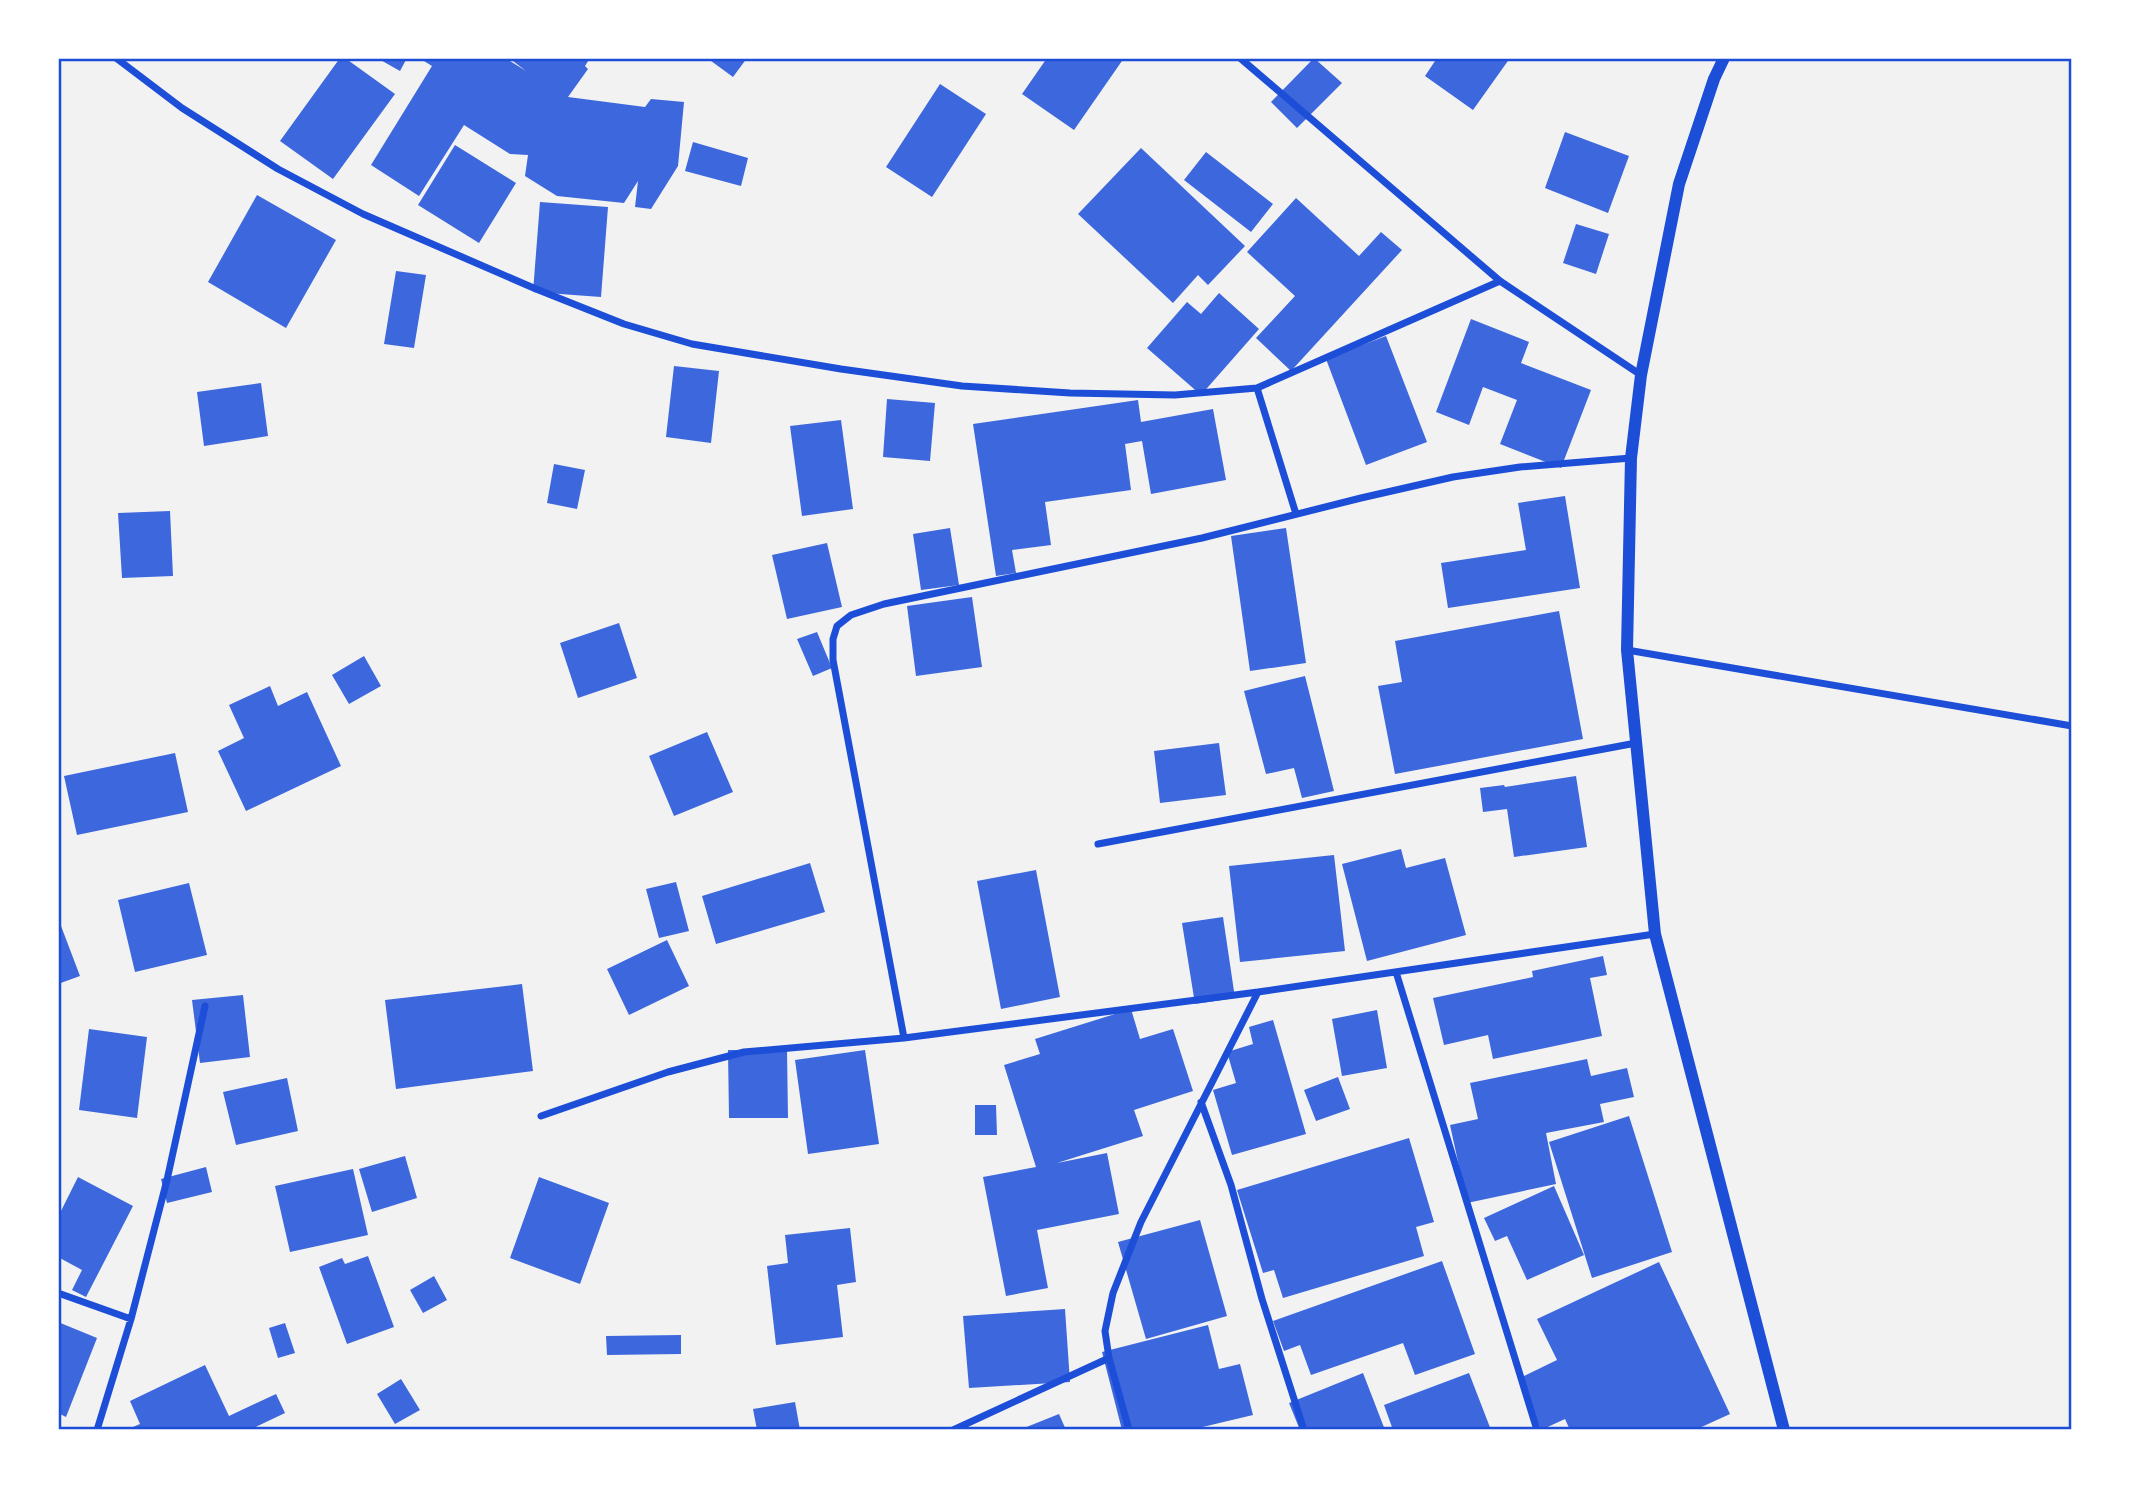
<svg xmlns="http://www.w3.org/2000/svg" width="2130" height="1488" viewBox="0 0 2130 1488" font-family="'Zilla Slab',serif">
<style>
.building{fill:#3d67dc}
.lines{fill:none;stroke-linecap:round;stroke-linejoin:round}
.minor{stroke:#1d4ed8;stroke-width:7}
.tertiary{stroke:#1d4ed8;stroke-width:12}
.neatline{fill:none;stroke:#1d4ed8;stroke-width:2.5}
</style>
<rect width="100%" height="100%" fill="#f2f2f2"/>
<!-- building -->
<path class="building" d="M340,58H345L395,94L333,179L280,141Z
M377,58H407L400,71Z
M426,58H505L526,71L509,58H590L585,66L588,69L568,97L645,107L651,99L684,102L678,166L651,209L635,207L638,181L624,203L557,196L525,176L528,155L510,154L464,125L419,196L371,165L432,66L424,61Z
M707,58H747L733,77Z
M1047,58H1124L1074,130L1022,94Z
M1314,58L1342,83L1297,128L1271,102Z
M1437,58H1510L1473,110L1425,76Z
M940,84L986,114L932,197L886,167Z
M1565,132L1629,156L1608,213L1545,188Z
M693,142L748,158L741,186L685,171Z
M455,145L516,183L479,243L418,205Z
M1141,148L1245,246L1208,285L1198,275L1173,303L1078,214Z
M1206,152L1273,204L1251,232L1184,180Z
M257,195L336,240L286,328L208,282Z
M1296,198L1359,256L1381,232L1402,250L1291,371L1256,338L1295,296L1247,252Z
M540,202L608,207L601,297L533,292Z
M1576,224L1609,234L1596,274L1563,263Z
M396,271L426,275L414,348L384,344Z
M1219,293L1259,329L1201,395L1147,348L1187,302L1201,314Z
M1471,319L1529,342L1521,363L1591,390L1561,468L1500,444L1517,400L1483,387L1469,425L1436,412Z
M1386,336L1427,442L1366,465L1326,359Z
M674,366L719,371L711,443L666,437Z
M261,383L268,436L204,446L197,392Z
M887,399L935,403L930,461L883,457Z
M1138,400L1141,422L1213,409L1226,480L1151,494L1142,441L1125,444L1131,490L1045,502L1051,545L1012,550L1016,573L996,576L973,424Z
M841,420L853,509L802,516L790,426Z
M554,464L585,470L577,509L547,503Z
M1565,496L1580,588L1448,608L1441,563L1526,550L1518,503Z
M170,511L173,576L122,578L118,513Z
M950,528L959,585L921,590L913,534Z
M1286,528L1306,663L1250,671L1231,536Z
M827,543L842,607L787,619L772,555Z
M972,597L982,667L916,676L907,606Z
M1559,611L1583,739L1395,774L1378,686L1402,682L1395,641Z
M619,623L637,678L578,698L560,643Z
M817,632L832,668L813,676L797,639Z
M364,656L381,686L349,704L332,675Z
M1305,676L1334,791L1302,798L1294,768L1266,774L1244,691Z
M270,686L278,706L307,692L341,766L246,811L218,751L244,738L229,705Z
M707,732L733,792L674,816L649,756Z
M1219,743L1226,795L1160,803L1154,751Z
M175,753L188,812L77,835L64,776Z
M1576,776L1587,847L1514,857L1507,809L1483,812L1480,788L1504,785L1505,787Z
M1401,849L1406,868L1445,858L1466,935L1367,961L1342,864Z
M1334,855L1345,951L1240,962L1229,866Z
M810,863L825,912L716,944L702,896Z
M1036,870L1060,997L1001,1009L977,881Z
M676,882L689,931L659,938L646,889Z
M189,883L207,955L135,972L118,900Z
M1223,917L1235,998L1195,1004L1182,923Z
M58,918L80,976L58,984Z
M667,940L689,986L629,1015L607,969Z
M1603,956L1607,975L1590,978L1602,1036L1493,1059L1488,1035L1444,1045L1433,998L1533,977L1532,971Z
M522,984L533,1071L396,1089L385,1000Z
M243,995L250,1057L200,1063L192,1000Z
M1131,1009L1140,1039L1173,1029L1193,1091L1134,1110L1143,1136L1057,1163L1107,1153L1119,1214L1037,1230L1048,1288L1006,1296L983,1177L1036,1167L1004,1065L1040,1054L1035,1039Z
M1377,1010L1387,1068L1342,1076L1332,1019Z
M1273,1020L1306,1134L1232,1155L1213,1090L1236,1083L1227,1052L1253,1044L1249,1027Z
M89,1029L147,1037L137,1118L79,1110Z
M728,1050H787L788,1118H729Z
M865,1050L879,1144L808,1154L795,1060Z
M1587,1059L1591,1076L1627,1068L1634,1097L1600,1104L1604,1122L1546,1133L1556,1184L1467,1203L1450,1125L1478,1119L1470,1083Z
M1338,1077L1350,1109L1316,1121L1304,1090Z
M287,1078L298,1131L236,1145L223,1092Z
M975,1105H996L997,1135H975Z
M1629,1116L1672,1252L1592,1278L1549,1142Z
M1409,1138L1434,1222L1416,1227L1424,1256L1283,1298L1274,1270L1263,1273L1237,1190Z
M405,1156L417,1198L372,1212L359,1169Z
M206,1167L212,1192L167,1203L161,1179Z
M353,1169L368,1235L290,1252L275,1186Z
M78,1177L133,1206L86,1297L72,1290L82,1270L58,1257V1217Z
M539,1177L609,1203L580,1284L510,1258Z
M1554,1186L1584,1255L1527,1280L1507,1236L1495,1241L1484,1218Z
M1200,1220L1227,1316L1146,1339L1118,1242Z
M850,1228L856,1282L837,1285L843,1337L776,1345L767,1266L788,1263L785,1235Z
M368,1256L394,1327L347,1344L319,1267L342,1258L345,1264Z
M1442,1261L1475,1354L1415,1375L1403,1343L1311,1375L1300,1345L1284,1351L1273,1321Z
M1659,1262L1730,1414L1695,1430H1570L1565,1419L1541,1430L1518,1379L1557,1360L1537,1319Z
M434,1276L447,1300L423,1313L410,1290Z
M1065,1309L1070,1382L969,1388L963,1316Z
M58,1322L97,1338L66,1417L58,1413Z
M285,1323L295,1353L278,1358L269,1328Z
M1208,1325L1219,1369L1240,1364L1253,1415L1190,1430H1122L1102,1352Z
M681,1335V1354L607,1355L606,1336Z
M205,1365L229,1416L276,1394L285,1413L249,1430H126L140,1424L130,1401Z
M1363,1373L1385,1430H1300L1289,1403Z
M1469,1373L1491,1430H1393L1384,1405Z
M401,1379L420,1410L395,1424L377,1394Z
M795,1402L800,1430H757L753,1409Z
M1059,1414L1066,1430H1019Z"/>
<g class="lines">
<!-- minor -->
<path class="minor" d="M116,58L182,108L278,169L363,214L536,289L624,324L692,344L841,369L962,386L1070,393L1175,395L1257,388L1500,281
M1240,58L1500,281L1641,375
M1257,388L1296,514
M1627,650L2072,726
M1098,844L1636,743
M1396,972L1537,1430
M904,1038L833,660V639L837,626L851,615L884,604L1202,538L1361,498L1453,477L1520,467L1631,458
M1201,1102L1231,1185L1262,1299L1304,1430
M541,1116L668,1072L744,1052L904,1038L1258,992
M58,1293L131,1319
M1109,1358L1105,1331L1113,1293L1141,1222L1258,992L1655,934
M97,1430L131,1319L167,1180L205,1006
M953,1430L1109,1358L1129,1430"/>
<!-- tertiary -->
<path class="tertiary" d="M1724,58L1714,79L1679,184L1641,375L1631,458L1627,650L1655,934L1784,1430"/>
</g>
<!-- border -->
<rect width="2130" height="1488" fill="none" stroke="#ffffff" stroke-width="119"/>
<rect x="60" y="60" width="2010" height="1368" class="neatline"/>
</svg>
